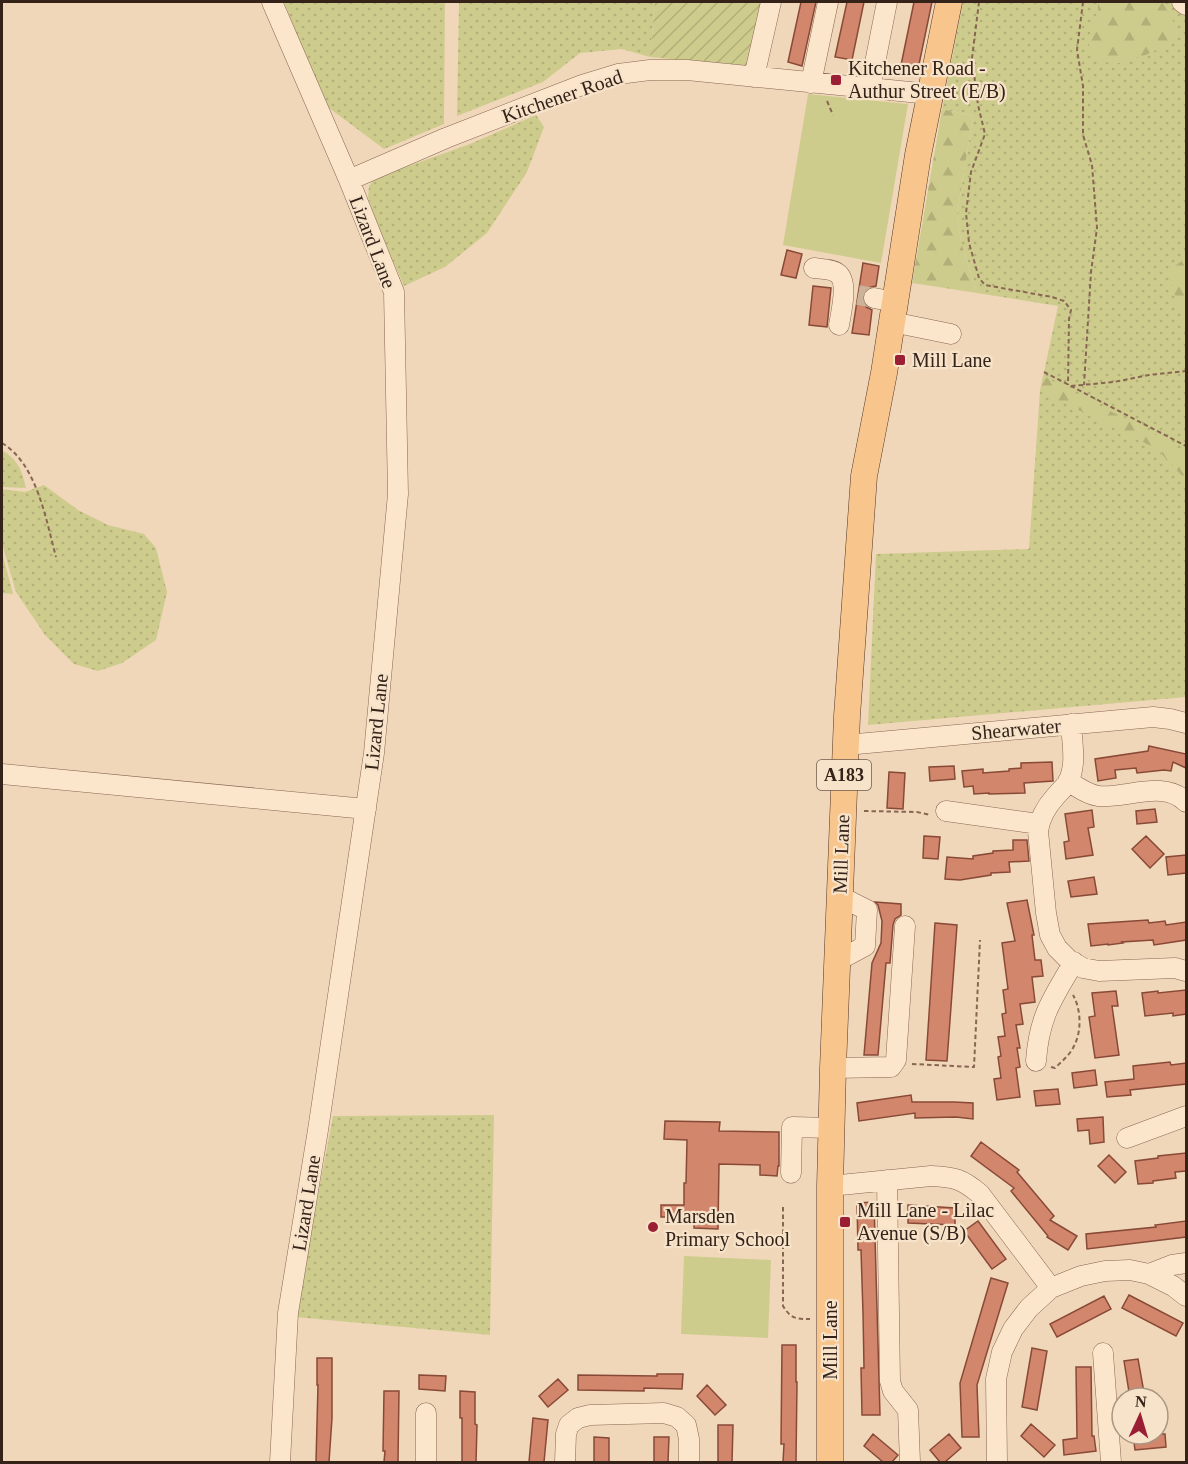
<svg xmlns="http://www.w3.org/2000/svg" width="1188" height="1464" viewBox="0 0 1188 1464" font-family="'Times New Roman',serif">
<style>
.grass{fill:url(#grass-dots)}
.forest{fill:url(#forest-firs)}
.park{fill:#cecc8d}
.garden{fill:url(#garden-furrows)}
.building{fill:#d2866c;stroke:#884a37;stroke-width:1.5}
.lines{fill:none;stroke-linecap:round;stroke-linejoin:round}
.minor-tunnel{stroke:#cbb399;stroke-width:20;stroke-dasharray:20 10;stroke-linecap:butt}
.minor-casing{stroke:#886653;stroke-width:21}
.major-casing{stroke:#543628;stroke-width:27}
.path{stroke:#886653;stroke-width:2;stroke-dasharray:4.5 3;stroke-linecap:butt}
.minor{stroke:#fbe6cc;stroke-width:20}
.major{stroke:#f8c58c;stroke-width:26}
.poi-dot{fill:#9a1f34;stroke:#f7e3c9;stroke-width:2}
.labels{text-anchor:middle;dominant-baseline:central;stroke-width:4.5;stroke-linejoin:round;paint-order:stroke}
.shield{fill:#f7e3c9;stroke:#6f5c4e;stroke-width:1.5}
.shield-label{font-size:18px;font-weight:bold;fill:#352219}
.poi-label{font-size:20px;fill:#352219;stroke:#f7e3c9;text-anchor:start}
.street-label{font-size:20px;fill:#352219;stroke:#f7e3c9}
</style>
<defs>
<pattern id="grass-dots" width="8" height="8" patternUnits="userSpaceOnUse" patternTransform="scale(1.5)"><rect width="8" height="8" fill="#cecc8d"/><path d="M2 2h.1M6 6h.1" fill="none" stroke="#b2af79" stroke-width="1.8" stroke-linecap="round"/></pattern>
<pattern id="forest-firs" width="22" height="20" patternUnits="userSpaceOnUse" patternTransform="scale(1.5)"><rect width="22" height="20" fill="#cecc8d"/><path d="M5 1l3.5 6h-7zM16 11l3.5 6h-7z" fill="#b2af79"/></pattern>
<pattern id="garden-furrows" width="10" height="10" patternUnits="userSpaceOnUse" patternTransform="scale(1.5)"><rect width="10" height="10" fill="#cecc8d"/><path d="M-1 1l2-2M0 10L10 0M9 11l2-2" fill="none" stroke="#b2af79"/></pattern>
</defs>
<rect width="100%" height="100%" fill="#f0d7b9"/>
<!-- grass -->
<path class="grass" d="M284,2H445L444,124L384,149L325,105Z
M459,2H655L650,57L622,49L580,53L543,82L457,116Z
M963,2H1186V697L868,725L876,554L1029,549L1040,391L1058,306L977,293L961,242L957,215L973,116L942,109Z
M536,115L544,127L527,172L487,233L445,267L404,286L376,222L368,197L369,186L375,178L470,144Z
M2,450C18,460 22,470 26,488L2,487Z
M44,485L78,510L108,525L144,534L156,548L167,592L156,640L122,663L98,671L74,664L45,635L16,592L2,544V489L25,492Z
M2,552L13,594L2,593Z
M494,1115L490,1335L295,1317L333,1116Z"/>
<!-- forest -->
<path class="forest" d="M1098,2H1162L1172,18L1176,31L1168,44L1146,55L1120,63L1101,62L1088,52L1091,27L1098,10Z
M942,109L973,116L957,215L961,242L977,293L912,283Z
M1186,258V331L1168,271Z
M1043,376L1158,436L1186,453V480L1157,449L1040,391Z"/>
<!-- park -->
<path class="park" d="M808,94L908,104L881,263L783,245Z
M684,1256L771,1260L768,1338L681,1334Z"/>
<!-- garden -->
<path class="garden" d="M655,2H765L751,67L650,57Z"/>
<!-- building -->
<path class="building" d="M801,2H816L802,66L788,62Z
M847,2H864L852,60L835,57Z
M914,2H932L917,74L900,70Z
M787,250L802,254L796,278L781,275Z
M863,263L879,266L876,286L871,287L865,290L862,296L863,301L866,307L872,310L869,335L852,333Z
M813,286L831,288L827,327L809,325Z
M1149,746L1186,754V768L1173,762L1171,771L1164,770L1137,773L1136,768L1115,770L1116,778L1098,781L1095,759L1148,751Z
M1052,762L1053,781L1024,783L1025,793L989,794V793L974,794L973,786L964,787L962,771L983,769V773L1009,771V769L1021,768V763Z
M954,766L955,779L930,781L929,767Z
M889,772L905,773L903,809L887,808Z
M1155,809L1157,822L1137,824L1136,811Z
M1092,810L1094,827L1088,828L1093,855L1066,859L1064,842L1069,841L1065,814Z
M924,836L940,837L938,859L923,858Z
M1146,836L1164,854L1150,868L1132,849Z
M1013,840H1027L1029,861L1009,862L1010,872L991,873V875L960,880L945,879L947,857L973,859V856L993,853V851L1013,850Z
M1186,855V873L1168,875L1166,857Z
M1094,877L1097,894L1071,897L1068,881Z
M1027,900L1034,935H1032L1035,960H1041L1043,976L1032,977L1035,1002L1020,1004L1023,1024L1016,1025L1020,1048H1017L1020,1067L1016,1068L1020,1097L997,1100L994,1079L1001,1078L998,1057L1001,1056L998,1037L1005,1036L1002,1014L1006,1013L1003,990L1008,989L1002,943L1015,941L1007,903Z
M875,902L901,904V915L895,919L893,925L890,963H886L878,1055H864L872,963L881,943L882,921L878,905Z
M1148,920L1149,923L1165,921L1166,925L1186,922V940L1154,945L1153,940L1122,942L1123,943L1108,945V944L1091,946L1088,924Z
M935,923L957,925L947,1061L926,1060Z
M1186,990V1014L1173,1016V1013L1145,1016L1142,993L1158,991V993Z
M1116,991L1118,1006H1112L1119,1055L1095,1058L1089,1017L1095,1016L1092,993Z
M1170,1062L1171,1065L1186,1063V1084L1130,1090L1131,1095L1107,1097L1105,1082L1134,1079L1133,1066Z
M1095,1070L1097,1085L1074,1088L1072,1073Z
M1058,1089L1060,1104L1036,1106L1034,1091Z
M911,1095L912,1102H954L973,1103V1119L956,1117L915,1118V1113L859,1121L857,1103Z
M1103,1117L1104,1142L1090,1144L1089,1130L1078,1131L1077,1119Z
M665,1121L720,1122L719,1131L779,1132V1166H778L777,1176L760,1175V1165L719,1164L718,1229L694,1228V1217H661V1205H684V1183H686L687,1140L664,1139Z
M981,1142L1019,1170L1017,1172L1054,1216L1050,1220L1077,1236L1068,1250L1047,1237L1048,1236L1011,1191L1014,1188L971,1156Z
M1186,1153V1171L1175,1172L1176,1178L1153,1181V1183L1138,1184L1135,1161L1158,1158V1156Z
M1109,1155L1126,1172L1115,1183L1098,1166Z
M874,1202L880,1415H862L861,1368H864L863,1313L861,1250H858L857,1203Z
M908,1205L955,1208V1225L908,1223Z
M978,1221L1006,1259L992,1269L964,1231Z
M1186,1221V1237L1087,1249L1086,1234L1156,1227L1155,1225Z
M991,1278L1008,1283L977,1385L979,1437H962L960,1383Z
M1129,1295L1183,1323L1176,1336L1122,1308Z
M1104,1296L1111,1309L1057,1337L1050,1324Z
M782,1345H796V1382H797L796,1462H783L784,1444H781Z
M1032,1348L1047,1351L1037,1410L1022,1407Z
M317,1358H332V1418L329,1462H316L318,1385H317Z
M1138,1359L1145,1398H1130L1124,1361Z
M1076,1367H1091L1092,1436H1094L1096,1451L1064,1455L1063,1440L1077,1438Z
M657,1374H683L682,1389L644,1388V1391L578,1390V1375L657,1376Z
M419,1375L446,1376L445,1391L419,1389Z
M558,1379L568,1390L548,1407L539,1396Z
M707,1385L726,1405L715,1415L697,1396Z
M384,1391H399L398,1462H384L385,1451H383Z
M460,1391L475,1392V1424L477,1425L476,1462H462V1418H460Z
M533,1418L548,1420L544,1462H529Z
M1031,1424L1055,1445L1044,1457L1021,1436Z
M718,1425H733L732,1462H718Z
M873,1434L898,1455L892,1462H883L864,1446Z
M949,1434L961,1448L945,1462H940L930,1450Z
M1144,1434H1165L1166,1447L1135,1450L1133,1435Z
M594,1437L609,1438V1462H594Z
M654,1437H669L668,1462H654Z"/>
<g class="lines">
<!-- minor-tunnel -->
<path class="minor-tunnel" d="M858,295L874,298"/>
<!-- minor casing -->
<g class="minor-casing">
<path id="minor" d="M272,2L349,180L394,292L398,494L374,753L318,1130L288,1313L280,1462
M1182,2L1186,5
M754,77L771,2
M811,83L828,2
M870,88L887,2
M349,180L446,138L582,85L618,74L650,70H687L930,94
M814,268C821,269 832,269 837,273C849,281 841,313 839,325
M874,298L895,302
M892,322L951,334
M1071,724C1072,743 1077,765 1068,782C1065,787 1059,792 1055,797C1046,807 1040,817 1038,831L1046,913L1050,935L1057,948L1069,960L1083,968L1099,971L1175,968L1186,971
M846,745L1153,717L1170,719L1186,723
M2,774L366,809
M1068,781C1077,787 1087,794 1098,796C1126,799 1164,779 1186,802
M946,811L1039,824
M837,961L865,946L867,910L839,896
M1036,1061C1039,1017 1052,999 1074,962
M833,1068L891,1067L896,1060L905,926
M1127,1138L1186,1116
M791,1173L792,1127L831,1128
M887,1180L890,1381L893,1391L908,1410L910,1462
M830,1186L931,1176C955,1177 962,1179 980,1194L1051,1288
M1149,1274L1172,1265L1186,1263
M1103,1353L1111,1462
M426,1413V1462
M565,1462L566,1434L569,1425L578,1418L590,1415L664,1413L677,1417L686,1425L689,1439V1462
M997,1462L996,1379L1002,1352L1013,1329L1029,1308L1051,1288L1081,1276L1105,1271L1130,1270L1149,1274L1173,1286L1186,1296"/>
</g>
<!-- major casing -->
<g class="major-casing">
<path id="major" d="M830,1462V1186L833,1068L847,716L864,476L884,373L918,155L949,2"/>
</g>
<!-- path -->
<path class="path" d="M979,2L972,58L978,105L985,134L971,172L966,213L969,243L979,278L985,285L1052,297L1064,301L1071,310L1069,319L1068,385
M1083,2L1077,50L1083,86V135L1092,165L1097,228L1091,272L1084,385
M827,101L833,115
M1044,372L1186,446
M1071,386L1114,382L1149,375L1186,371
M2,443C37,464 46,520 56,557
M864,811L917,812L930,815
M912,1064L974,1067L980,940
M1051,1067L1055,1068C1062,1061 1070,1055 1074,1046C1082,1031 1081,1009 1073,995
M783,1207V1306C791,1319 796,1319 810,1319"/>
<!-- minor -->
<use href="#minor" class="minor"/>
<!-- major -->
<use href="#major" class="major"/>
</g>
<!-- markers -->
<g class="poi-dot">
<rect x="830" y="74" width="12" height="12" rx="3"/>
<rect x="894" y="354" width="12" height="12" rx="3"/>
<rect x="839" y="1216" width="12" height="12" rx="3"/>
<circle cx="653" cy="1227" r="6"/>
</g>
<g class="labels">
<!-- shield labels -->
<rect class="shield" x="817" y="760" width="54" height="30" rx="4.5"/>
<g class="shield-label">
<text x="844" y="775">A183</text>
</g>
<!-- poi labels -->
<g class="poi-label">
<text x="848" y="68">Kitchener Road -<tspan x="848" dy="23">Authur Street (E/B)</tspan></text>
<text x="912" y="360">Mill Lane</text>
<text x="857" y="1210">Mill Lane - Lilac<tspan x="857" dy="23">Avenue (S/B)</tspan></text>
<text x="665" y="1216">Marsden<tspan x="665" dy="23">Primary School</tspan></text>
</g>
<!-- street labels -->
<g class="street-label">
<text transform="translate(562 96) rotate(-19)">Kitchener Road</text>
<text transform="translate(373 242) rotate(69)">Lizard Lane</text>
<text transform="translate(376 722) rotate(-84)">Lizard Lane</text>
<text transform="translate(1016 729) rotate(-5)">Shearwater</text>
<text transform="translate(841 854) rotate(-88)">Mill Lane</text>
<text transform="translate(306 1203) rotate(-81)">Lizard Lane</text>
<text transform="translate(830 1340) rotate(-90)">Mill Lane</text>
</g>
</g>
<!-- border -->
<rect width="1188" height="1464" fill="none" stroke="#352219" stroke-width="6"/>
<!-- north arrow -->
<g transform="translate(1140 1416) rotate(4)"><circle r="28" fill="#f7e3c9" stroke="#a99683" stroke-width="1.5"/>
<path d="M0-4.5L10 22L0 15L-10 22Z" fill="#9a1f34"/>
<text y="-9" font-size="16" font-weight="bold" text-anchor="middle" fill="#352219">N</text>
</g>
</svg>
